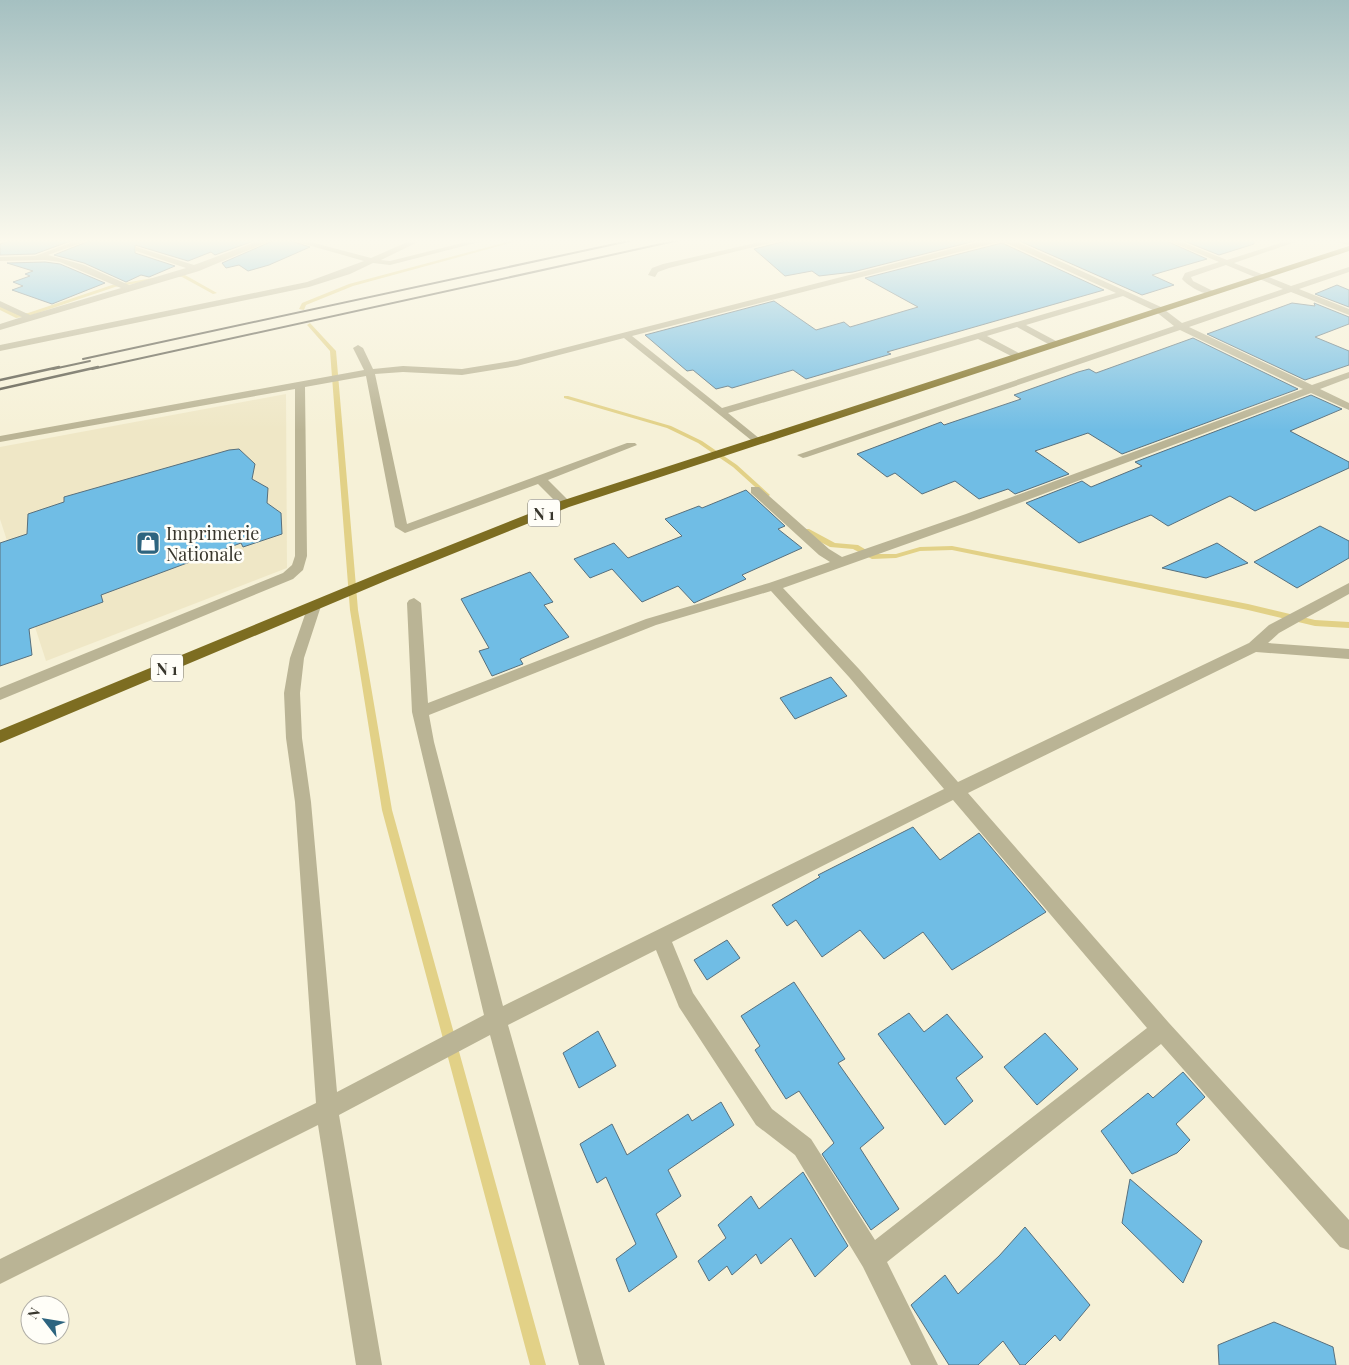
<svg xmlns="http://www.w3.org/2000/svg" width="1349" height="1365" viewBox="0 0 1349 1365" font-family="'Playfair Display',serif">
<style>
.built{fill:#efe7c6}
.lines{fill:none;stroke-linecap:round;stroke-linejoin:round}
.stream{fill:#e2d187;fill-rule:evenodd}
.building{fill:#70bde5;stroke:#58707d}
.minor{fill:#bab495;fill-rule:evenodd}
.highway{fill:#7d6d21;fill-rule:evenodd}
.rail-far1{stroke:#565447;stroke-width:2}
.rail{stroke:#565447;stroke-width:2.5}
.labels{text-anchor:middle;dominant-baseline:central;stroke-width:5;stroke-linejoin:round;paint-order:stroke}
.shield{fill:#fffef8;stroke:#74736a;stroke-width:1}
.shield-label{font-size:16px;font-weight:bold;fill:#39372d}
.poi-label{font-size:18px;fill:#39372d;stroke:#fffef8;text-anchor:start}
</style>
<rect width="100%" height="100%" fill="#f6f1d7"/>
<!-- built -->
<path class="built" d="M286,394L287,568L46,661L0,519V447Z"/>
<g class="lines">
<!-- stream -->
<path class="stream" d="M518,239H525L353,286L306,305L304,310L299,309L302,303L349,284Z
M170,275H185L217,293L213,294L182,277H168V275Z
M153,278L155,279V280L115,287L29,316L16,318L0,310V306L17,314L28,313L112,285Z
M310,323L336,351L358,610L392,810L546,1365H530L382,810L350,610L330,351L308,326L307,325Z
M564,396H568L671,426L702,441L737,465L770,495L767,497L765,496L733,467L698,443L667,428L564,398Z
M803,529H809L835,543L858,545L873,554H896L920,547L952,546L1248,604L1315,620L1349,622V628L1315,626L1248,610L952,550L920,551L896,558L872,559L853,549L830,547L803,533Z"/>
</g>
<!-- building -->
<path class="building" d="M16,239H76L35,254L0,255V244Z
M94,239H259L215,255L211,252L188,261L135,245V253L175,266L149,277L141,275L126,282L84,263L54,255Z
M277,239H285L310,247L269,265L248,271L239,265L226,268L222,263Z
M794,239H983L853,272L819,276L812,271L785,276L754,249Z
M1015,239H1162L1207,259L1152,275L1174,285L1142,295Z
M1179,239H1254V244L1219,255Z
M1002,243L1104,290L887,352L891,354L806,379L793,370L732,388L728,386L716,389L693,370L687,371L645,335L774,301L816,330L844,322L850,327L918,307L865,278Z
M45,262L60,264L105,283L52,304L12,290L23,286L13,282L30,276L25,274L33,271L7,263Z
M1337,285L1349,290V307L1315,294Z
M1292,303L1315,306L1314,303L1349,317V324L1315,337L1349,351V365L1305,380L1207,334Z
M1193,338L1298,389L1122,454L1088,433L1035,451L1069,474L1015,494L1008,489L979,499L955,481L922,494L895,473L887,477L857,454L941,422L944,425L1021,399L1014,395L1078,372L1089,369L1096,373Z
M1311,395L1342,409L1290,431L1349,462V468L1255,511L1230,496L1168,526L1151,515L1079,543L1026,503L1082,481L1091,487L1142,466L1135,462Z
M239,449L255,464L252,479L268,488L267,503L281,513L282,534L243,547L241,543L101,595L103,602L29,629L32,655L0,666V543L27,534L28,514L64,502V497L229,450Z
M746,490L785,526L778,529L802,548L742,575L746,579L694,603L678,586L642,602L612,569L590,578L574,559L614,543L628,558L682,536L665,519L699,506L702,508Z
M1320,526L1349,541V558L1297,588L1254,562Z
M1217,543L1248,563L1206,578L1162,568Z
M530,572L553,602L544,605L569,637L520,659L523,664L492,676L479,651L489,648L461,599Z
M831,677L847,696L795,719L780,698Z
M913,827L940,860L979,833L1046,912L952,970L923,932L884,959L860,930L822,957L796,920L787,926L772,905L820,877L818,875Z
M727,940L740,958L707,980L694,960Z
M794,982L845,1059L838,1063L884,1128L860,1148L899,1209L871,1230L822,1154L834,1143L799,1091L786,1099L755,1050L760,1046L741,1016Z
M909,1013L924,1032L947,1014L983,1057L956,1078L973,1101L945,1125L878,1034Z
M598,1031L616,1066L579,1088L563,1053Z
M1045,1033L1078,1069L1037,1105L1004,1067Z
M1183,1072L1205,1097L1176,1124L1190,1140L1177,1153L1132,1174L1101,1131L1148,1093L1153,1098Z
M721,1102L734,1125L668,1170L681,1196L656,1214L677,1257L629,1292L616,1259L636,1244L606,1177L597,1183L580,1144L612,1124L627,1155L688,1114L692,1121Z
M803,1172L848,1246L815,1277L791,1238L761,1264L756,1254L732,1275L727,1266L709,1281L698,1261L726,1238L718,1225L751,1196L759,1209Z
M1130,1179L1202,1241L1183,1283L1122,1223Z
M1025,1227L1090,1305L1060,1341L1055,1335L1025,1365H1020L1003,1341L978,1365H949L911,1305L945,1275L958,1294L999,1256Z
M1274,1322L1333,1347L1336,1365H1219L1218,1345Z"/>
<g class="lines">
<!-- minor -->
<path class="minor" d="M81,239H92L48,255L84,265L129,285L186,268L136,251V247L194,265L264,239H275L199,271L0,330V324L22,317L0,307V301L30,315L121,288L60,262L45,260L0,261V257L35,256Z
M287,239H299L371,258L414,239H424L381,260L390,261L478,239H491L390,265L373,263L350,274L309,287L0,351V345L307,282L364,261Z
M773,239H786L669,268L658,272L655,277L648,275L652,268L663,264Z
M990,239H1011L1161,307L1182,323L1283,289L1226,265L1191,277L1193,281L1215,292C1207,298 1188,286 1182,279L1185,273L1219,262L1164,239H1174L1227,260L1293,239H1304L1234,263L1291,286L1349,267V272L1299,289L1349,309V315L1291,292L1189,327L1312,385L1349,372V378L1320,389L1349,403V410L1311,393L974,520L783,588L859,669L958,782L1249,643L1269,625L1349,583V594L1279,633L1268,643L1349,649V659L1256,652L968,793L1169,1023L1349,1220V1250L1340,1247L1161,1044L887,1262L938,1365H911L863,1267L795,1155L756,1125L679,1007L656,950L508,1025L605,1365H579L490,1035L339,1115L382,1365H356L318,1125L0,1284V1259L316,1103L295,802L286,738L284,693L290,658L309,603H319L321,606L304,658L300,693L302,738L311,802L337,1092L484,1015L412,712L407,603L409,600L414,598L421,603L428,703L646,619L769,583L830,562L819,555L751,493V487H759L829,549L842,557L966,514L1303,389L1180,330L807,457L803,458L797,455L1174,326L1155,311L1123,296L1026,325L1056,341V345H1050L1017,327L987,336L1019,353V357H1013L978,339L728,413L760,439L761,441L756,444L624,338L517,366L462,375L403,372L375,374L407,524L627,443H635L637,445L548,480L569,501L571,504L569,507H561L538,484L405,533L395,527L366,376L305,387L307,556L303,570L293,579L0,700V688L283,573L292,565L295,556V389L0,442V436L364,370L353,348L358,345L363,348L373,369L403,366L462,369L517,360ZM1002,241L1116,293L722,408L632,336ZM771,591L849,677L944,789L503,1006L434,742L429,715L656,625ZM953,800L1147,1028L875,1240L811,1139L772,1109L693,993L672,942Z
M1333,239L1349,240V245L1334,241Z"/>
<!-- highway -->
<path class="highway" d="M1349,246V251L569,507L390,579L0,743V730L380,573L561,501Z"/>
<!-- rail-far1 -->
<path class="rail-far1" d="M83,359L638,239
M53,369L90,361
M92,369L684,239"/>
<!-- rail -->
<path class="rail" d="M0,380L59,367
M0,389L98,367"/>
</g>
<!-- sky -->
<linearGradient id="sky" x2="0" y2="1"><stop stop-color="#a5c0c1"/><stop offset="0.56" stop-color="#fbf9ed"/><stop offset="1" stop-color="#fbf9ed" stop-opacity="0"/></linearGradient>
<rect width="1349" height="430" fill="url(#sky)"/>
<!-- icons -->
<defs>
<g id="shop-square" transform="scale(1.25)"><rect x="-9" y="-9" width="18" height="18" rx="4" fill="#2d647f" stroke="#fffef8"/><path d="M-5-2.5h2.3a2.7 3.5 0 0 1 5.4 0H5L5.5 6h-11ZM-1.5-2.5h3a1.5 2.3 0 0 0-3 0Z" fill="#fff"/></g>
</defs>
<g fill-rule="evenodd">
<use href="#shop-square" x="148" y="543"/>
</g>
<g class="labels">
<!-- shield labels -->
<g class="shield">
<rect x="528" y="499.5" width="32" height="27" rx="4"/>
<rect x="151" y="654.5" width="32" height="27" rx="4"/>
</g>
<g class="shield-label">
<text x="544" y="513">N 1</text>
<text x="167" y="668">N 1</text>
</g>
<!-- poi labels -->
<g class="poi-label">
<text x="166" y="533">Imprimerie<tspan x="166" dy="21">Nationale</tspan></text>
</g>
</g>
<!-- north arrow -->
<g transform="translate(45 1320) rotate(301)"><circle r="24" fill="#fffef8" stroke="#b0aea7"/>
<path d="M0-4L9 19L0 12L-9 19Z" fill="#2d647f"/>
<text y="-8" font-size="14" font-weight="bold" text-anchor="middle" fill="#39372d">N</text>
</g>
</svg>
